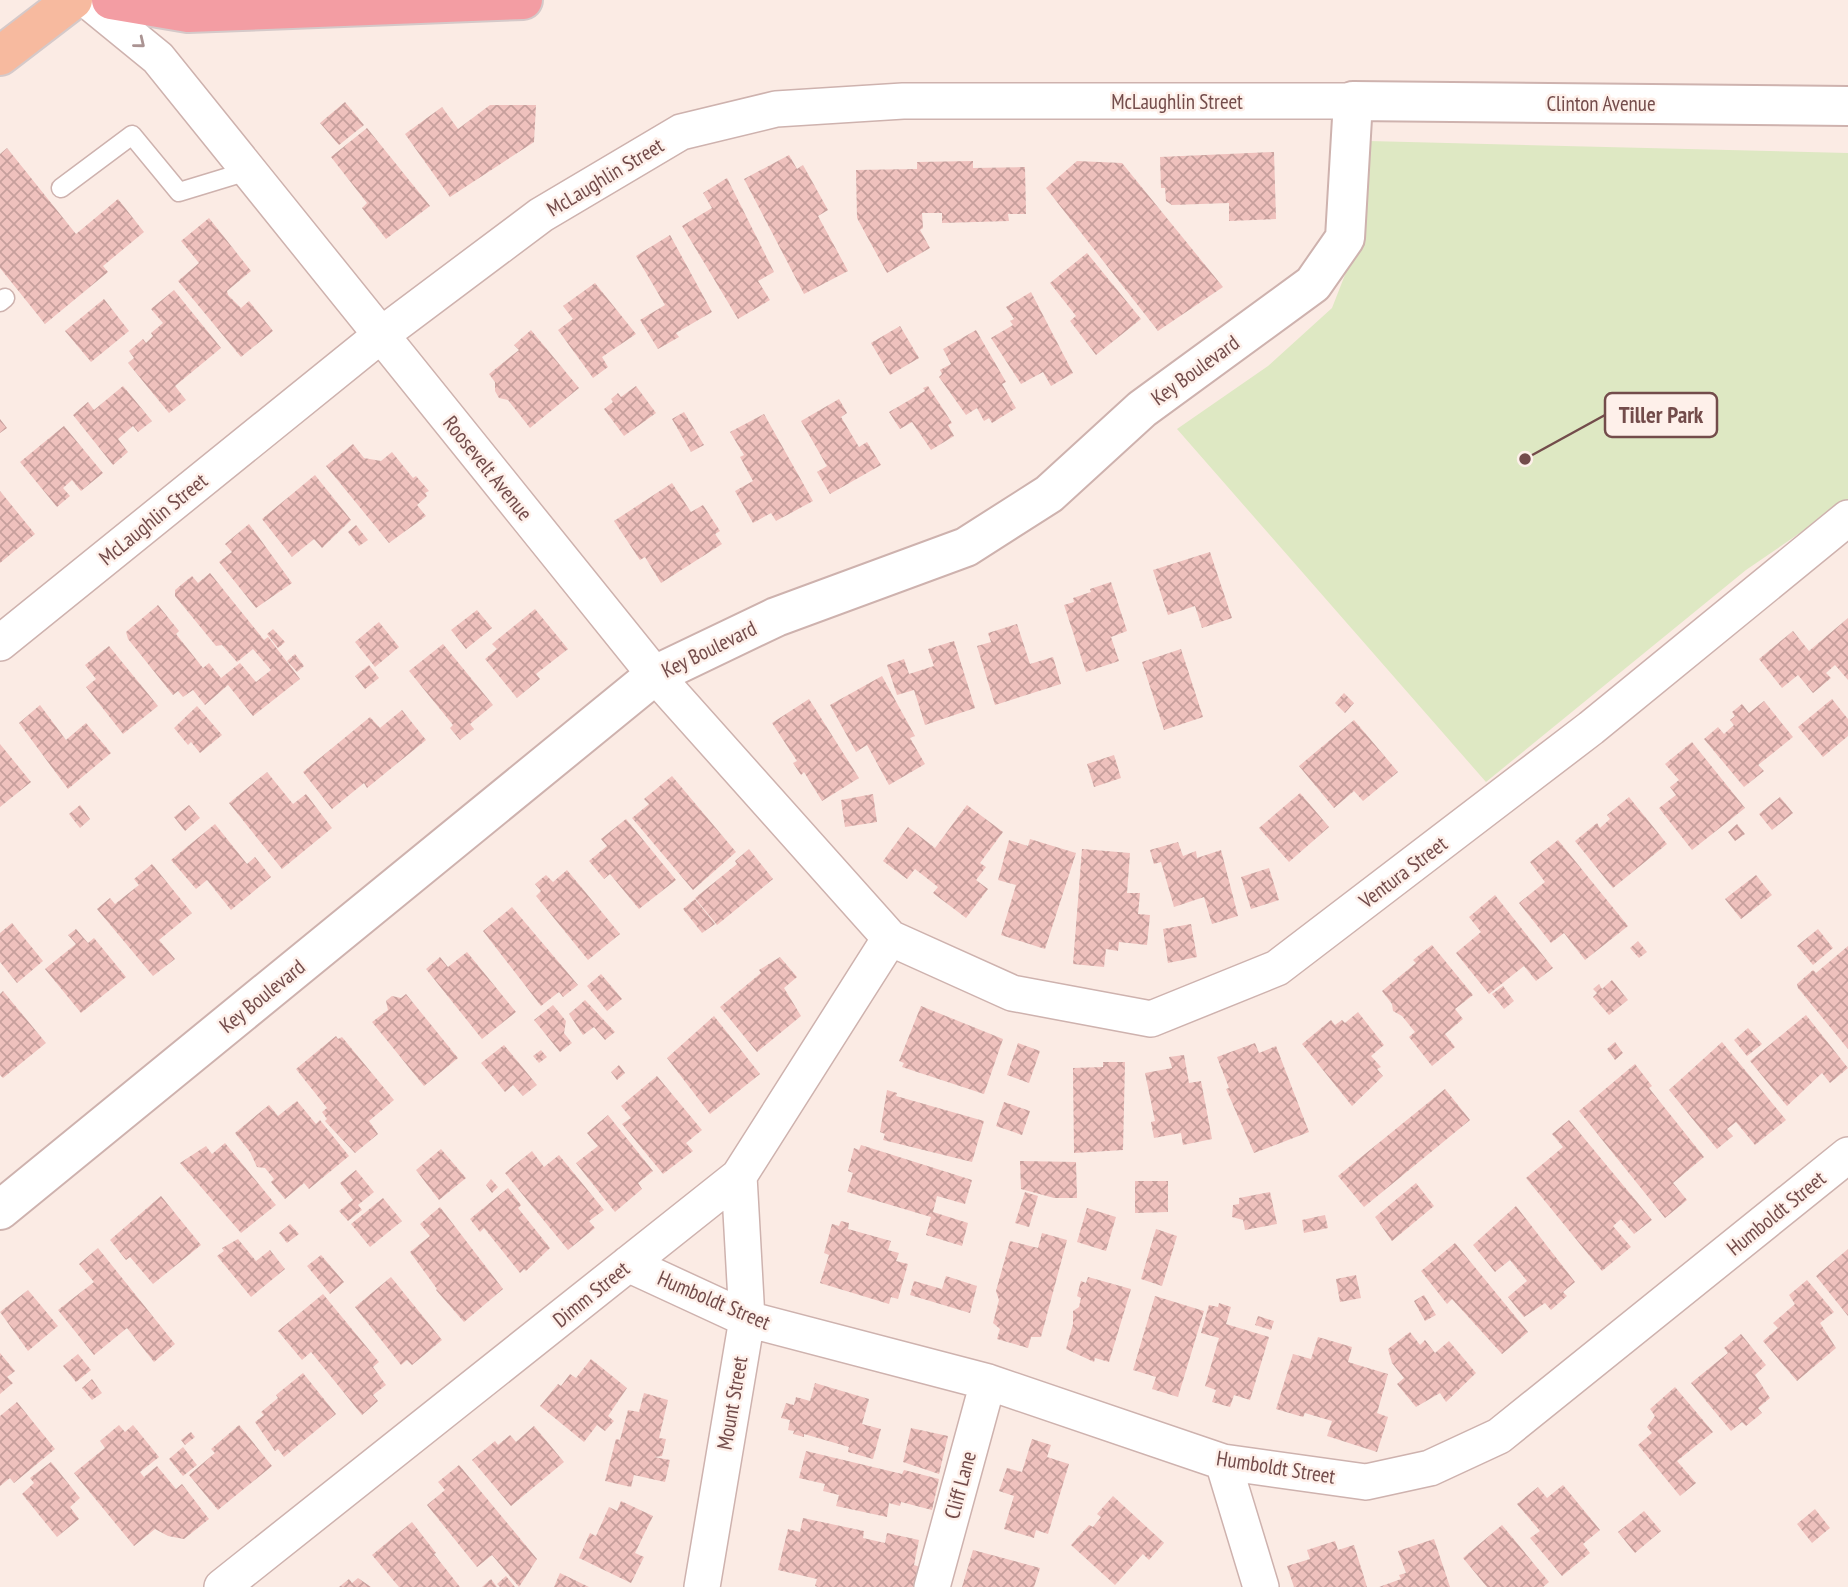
<svg xmlns="http://www.w3.org/2000/svg" width="1848" height="1587" viewBox="0 0 1848 1587" font-family="'PT Sans Narrow',sans-serif">
<style>
.park{fill:#dee8c3}
.building{fill:url(#building-cross-hatch)}
.lines{fill:none;stroke-linecap:round;stroke-linejoin:round}
.service-casing{stroke:#ceb2ae;stroke-width:21}
.minor-casing{stroke:#ceb2ae;stroke-width:38}
.tertiary-casing{stroke:#ceb2ae;stroke-width:42}
.primary-casing{stroke:#d5c9c9;stroke-width:42}
.motorway-casing{stroke:#d5c9c9;stroke-width:42}
.service{stroke:#fff;stroke-width:18}
.minor{stroke:#fff;stroke-width:35}
.tertiary{stroke:#fff;stroke-width:38}
.primary{stroke:#f7ba9f;stroke-width:38}
.motorway{stroke:#f39da3;stroke-width:38}
.oneway{stroke:#ab9493}
.labels{text-anchor:middle;dominant-baseline:central;stroke-width:5;stroke-linejoin:round;paint-order:stroke}
.street-label{font-size:21px;fill:#734c4b;stroke:#fef0ea}
.leader{fill:none;stroke:#734c4b;stroke-width:2.5}
.callout-dot{fill:#734c4b;stroke:#fef0ea;stroke-width:2.5}
.callout{fill:#fef0ea;stroke:#734c4b;stroke-width:2.5}
.callout-label{font-size:23px;text-anchor:middle;font-weight:bold;fill:#734c4b}
</style>
<defs>
<pattern id="building-cross-hatch" width="8" height="8" patternUnits="userSpaceOnUse" patternTransform="scale(1.75)"><rect width="8" height="8" fill="#efc1bd"/><path d="M0 0l8 8M0 8l8-8" fill="none" stroke="#c69f9c"/></pattern>
</defs>
<rect width="100%" height="100%" fill="#fbebe4"/>
<!-- park -->
<path class="park" d="M1369,141L1848,153V500L1746,570L1486,782L1177,429L1268,366L1332,308L1359,239Z"/>
<!-- building -->
<path class="building" d="M345,102L364,125L339,145L320,123Z
M490,105H536L534,142L450,197L405,134L442,107L458,129Z
M367,128L430,206L386,239L362,208L367,203L331,157Z
M7,148L76,234L118,199L144,232L103,266L108,272L45,324L0,268V154Z
M1274,152L1276,219L1229,221V203L1172,205L1166,201L1165,188H1161L1160,157Z
M789,155L797,169L803,165L828,210L818,216L848,271L804,294L744,179Z
M973,161V168L1025,167L1026,214H1008L1009,221L942,223V213H922L923,228L920,230L930,248L887,273L857,218L856,170L917,169V162Z
M1077,161L1122,163L1223,287L1158,331L1046,188Z
M727,178L774,272L758,281L770,300L738,319L682,226L712,208L703,193Z
M209,218L251,271L227,291L228,295L241,308L249,301L273,331L241,357L178,281L199,263L181,241Z
M670,235L712,312L676,333L679,337L658,349L640,320L665,305L636,256Z
M1087,253L1141,319L1096,355L1070,321L1076,316L1050,283Z
M595,283L636,334L602,357L608,367L593,378L558,330L573,319L563,306Z
M174,290L221,348L175,386L186,400L169,413L128,363L134,358L129,351L143,339L146,343L153,336L151,333L163,323L151,309Z
M1031,292L1073,373L1051,386L1043,372L1021,384L991,338L1013,325L1010,321L1014,319L1006,307Z
M104,299L129,331L91,362L65,331Z
M900,326L919,358L890,375L871,343Z
M531,330L579,388L530,428L508,400L499,398L495,391V382L489,374L519,350L514,345Z
M976,330L1006,382L1002,384L1016,408L992,423L989,418L984,421L977,408L966,415L939,377L942,374L940,370L951,364L943,349Z
M123,386L152,421L138,432L133,426L118,439L128,452L113,465L73,415L88,402L94,410Z
M636,386L656,413L624,436L604,409L613,402L611,399L618,393L621,397Z
M928,386L952,423L948,425L954,436L931,450L912,422L900,429L889,412L925,391L923,388Z
M839,399L847,413L841,417L859,447L867,442L881,465L830,494L817,472L827,466L801,421Z
M684,412L704,445L691,452L672,419Z
M764,414L813,501L776,521L771,513L753,523L735,491L753,481L740,457L744,455L730,432Z
M0,419L7,428L0,433Z
M64,426L103,473L81,491L72,480L63,488L70,496L57,507L20,462Z
M353,444L364,458L381,461L392,452L413,478L416,476L429,491L425,493L427,496L417,505L426,516L389,543L326,466Z
M315,475L351,520L322,548L314,539L292,557L262,519Z
M672,483L691,512L703,505L720,531L715,534L722,544L661,583L645,557L640,560L614,521Z
M0,491L35,534L0,563Z
M249,524L292,583L256,608L219,562L232,552L225,544Z
M356,525L368,540L359,546L348,532Z
M1210,552L1232,618L1202,628L1195,606L1168,615L1153,570Z
M210,573L264,640L268,637L300,679L253,716L228,685L205,705L193,690L183,697L178,691L173,695L128,639L126,632L158,605L179,631L176,634L203,668L209,663L221,678L240,663L256,682L271,670L253,649L237,662L222,645L216,646L175,596V590L192,576L198,583Z
M1111,582L1127,631L1111,637L1119,661L1086,672L1064,605L1074,602L1073,598L1091,592L1090,589Z
M535,609L568,649L536,674L540,679L517,698L485,659L497,649L492,644Z
M477,610L492,628L466,649L451,630Z
M1848,618V680L1835,665L1826,673L1831,678L1813,693L1798,675L1782,688L1759,659L1793,631L1809,651Z
M379,622L399,647L375,667L355,642Z
M1017,624L1030,664L1053,657L1061,684L995,705L977,646L991,642L988,633Z
M273,629L285,642L278,648L267,634Z
M954,641L975,708L925,725L914,690L897,695L887,665L904,659L909,674L934,666L928,649Z
M443,644L493,705L470,724L474,729L460,740L450,728L453,725L409,671Z
M109,646L158,706L123,734L86,687L96,679L85,665Z
M1181,649L1203,717L1164,730L1142,662Z
M295,654L304,666L297,672L287,661Z
M369,665L379,678L365,689L355,676Z
M882,676L915,736L910,738L925,764L889,785L867,745L856,752L830,705Z
M1344,693L1354,703L1345,713L1335,703Z
M809,699L859,778L822,801L804,772L801,775L793,763L797,761L772,723Z
M1832,699L1848,719V736L1823,757L1798,727Z
M1764,701L1793,737L1758,765L1764,771L1744,787L1704,739L1718,727L1724,734L1734,725L1730,720L1735,716L1732,712L1742,704L1749,713Z
M40,705L66,740L86,723L111,753L68,789L19,723Z
M197,706L222,735L200,753L191,742L188,745L174,728Z
M402,710L426,740L367,788L364,783L332,809L303,772L370,717L380,728Z
M1354,720L1398,772L1363,801L1354,791L1334,808L1299,766Z
M1692,742L1745,808L1692,850L1659,808L1676,795L1670,787L1679,780L1665,764Z
M0,744L31,782L0,807Z
M1114,755L1121,778L1094,787L1087,764Z
M267,772L293,804L306,794L332,828L282,869L229,803Z
M672,776L736,852L693,890L632,818L649,804L644,799Z
M1300,793L1329,827L1289,862L1259,828Z
M873,794L877,822L845,827L841,800Z
M1629,797L1667,844L1613,888L1575,841L1597,823L1600,828L1610,819L1607,815Z
M1780,797L1793,813L1772,830L1759,814Z
M80,805L90,819L80,828L69,814Z
M189,805L200,818L185,831L174,817Z
M967,805L1003,832L980,863L986,867L976,880L988,889L966,918L933,893L938,887L915,869L907,879L883,861L908,827L935,848Z
M626,819L676,880L639,909L610,874L604,879L589,861L607,846L601,839Z
M215,824L247,864L255,857L271,877L231,910L207,880L196,889L171,860Z
M1737,824L1745,834L1735,841L1728,832Z
M1030,839L1076,853L1045,949L1001,935L1016,885L998,880L1009,840L1028,846Z
M1558,840L1628,926L1585,960L1564,933L1551,943L1519,903L1545,882L1530,862Z
M1178,842L1183,856L1196,851L1197,858L1221,850L1238,916L1212,924L1204,897L1174,907L1161,862L1154,864L1150,850Z
M749,849L773,879L717,925L695,898L737,864L735,861Z
M1082,849L1130,853L1127,893H1140L1138,914L1150,915L1147,945L1119,942L1118,951L1106,949L1104,967L1073,964Z
M152,864L192,913L159,940L175,959L153,976L97,909L110,898L115,904L139,885L134,879Z
M1269,868L1279,900L1251,909L1241,877Z
M567,870L620,934L588,960L536,896L541,891L535,884L546,875L553,882Z
M1756,875L1772,895L1741,919L1725,899Z
M1495,895L1553,968L1536,981L1524,966L1489,994L1456,953L1481,932L1469,917Z
M695,899L715,924L702,933L683,909Z
M512,907L578,985L563,997L559,992L541,1006L483,931Z
M12,923L43,961L17,983L0,962V933Z
M1191,924L1197,957L1168,963L1163,929Z
M76,929L88,943L94,938L126,977L81,1013L45,969L76,944L68,935Z
M1818,929L1833,948L1813,965L1797,946Z
M1638,941L1647,952L1639,958L1630,948Z
M1432,945L1473,995L1455,1009L1463,1019L1445,1034L1455,1047L1432,1066L1409,1037L1415,1032L1402,1016L1393,1011L1392,1004L1382,991L1416,963L1413,960Z
M1848,946V1049L1798,988L1797,984L1813,970L1816,973Z
M467,952L516,1012L482,1039L426,969L440,957L448,967Z
M780,957L797,977L784,988L801,1016L757,1052L720,1007L761,973L759,970Z
M601,974L622,999L607,1011L587,986Z
M1612,980L1628,1000L1609,1015L1593,997L1597,993L1593,989L1599,984L1602,989Z
M1503,986L1514,1001L1504,1009L1492,994Z
M3,991L46,1043L3,1078L0,1075V994Z
M406,994L458,1058L424,1086L372,1022L388,1010L386,1001L392,996L401,998Z
M585,1000L615,1032L605,1040L594,1027L583,1035L569,1014Z
M553,1005L566,1021L564,1033L572,1043L560,1052L534,1020Z
M921,1006L1003,1039L984,1094L902,1067L904,1063L899,1061Z
M1358,1012L1384,1045L1371,1056L1381,1067L1377,1069L1383,1076L1352,1106L1302,1044L1331,1020L1335,1025L1342,1020L1345,1023Z
M1806,1015L1848,1068L1830,1083L1822,1073L1787,1106L1750,1061Z
M714,1016L760,1074L710,1114L667,1058Z
M1748,1028L1762,1044L1747,1056L1734,1040Z
M336,1036L338,1039L342,1037L394,1100L369,1121L378,1134L355,1153L325,1121L327,1119L322,1112L327,1108L296,1069Z
M1615,1042L1623,1053L1615,1060L1607,1049Z
M1722,1042L1786,1120L1755,1145L1736,1122L1727,1129L1733,1136L1717,1149L1669,1090Z
M1018,1043L1040,1051L1029,1083L1007,1075Z
M1255,1043L1259,1053L1276,1046L1309,1132L1254,1153L1226,1089L1229,1088L1217,1057Z
M504,1045L537,1085L523,1096L513,1085L505,1092L481,1063Z
M541,1050L547,1057L539,1063L533,1056Z
M1184,1055L1189,1083L1201,1081L1212,1139L1183,1145L1181,1133L1154,1138L1151,1122L1155,1121L1145,1073L1172,1068L1169,1057Z
M1103,1062H1125L1123,1150L1074,1153L1073,1068L1103,1067Z
M1635,1064L1652,1086L1649,1088L1704,1157L1673,1183L1687,1200L1665,1218L1579,1111Z
M619,1065L625,1073L617,1080L611,1072Z
M657,1076L702,1130L686,1143L693,1151L663,1174L622,1124L631,1118L621,1106Z
M1445,1089L1470,1120L1364,1207L1338,1176Z
M887,1090L897,1093L896,1096L984,1121L972,1162L883,1140L885,1134L880,1132Z
M297,1101L316,1124L320,1120L349,1156L309,1189L304,1183L285,1199L271,1182L274,1179L265,1168L257,1167L250,1152L235,1133L269,1105L278,1116Z
M1004,1102L1030,1111L1022,1135L996,1126Z
M608,1115L653,1171L638,1183L642,1189L615,1212L576,1163L598,1146L587,1133Z
M1569,1120L1652,1220L1634,1234L1621,1219L1613,1226L1631,1247L1602,1271L1526,1178L1563,1147L1552,1134Z
M225,1143L276,1205L241,1233L180,1163L206,1146L212,1154Z
M861,1145L972,1180L965,1204L937,1196L933,1212L968,1223L962,1246L926,1235L931,1217L847,1192L853,1173L848,1171L854,1148L859,1150Z
M441,1149L466,1178L439,1200L416,1170Z
M532,1151L544,1167L559,1155L604,1210L589,1221L595,1228L568,1250L505,1173Z
M1020,1161L1076,1162L1077,1198H1054L1021,1189Z
M356,1170L374,1192L358,1205L362,1210L348,1221L339,1211L353,1200L340,1183Z
M491,1179L498,1187L492,1193L486,1185Z
M1135,1181H1168V1212L1135,1213Z
M1416,1183L1434,1206L1392,1241L1375,1217Z
M508,1188L521,1205L518,1208L550,1248L526,1271L524,1269L520,1273L484,1228L480,1232L470,1219Z
M1025,1192L1038,1196L1029,1227L1015,1223Z
M1270,1192L1277,1224L1245,1230L1243,1220L1232,1217L1233,1205L1239,1204V1198Z
M161,1196L201,1245L153,1284L130,1257L126,1260L110,1240Z
M383,1198L402,1221L370,1247L351,1224Z
M1516,1206L1575,1282L1563,1292L1567,1296L1551,1310L1545,1303L1524,1317L1508,1297L1527,1281L1510,1260L1495,1272L1473,1245Z
M440,1207L503,1289L464,1322L436,1290L437,1289L410,1252L430,1236L420,1224Z
M1087,1208L1116,1217L1106,1251L1077,1242Z
M1325,1215L1328,1228L1304,1233L1302,1220Z
M841,1221L849,1223L848,1229L891,1241L888,1250L899,1253L896,1261L908,1264L898,1299L891,1297L889,1304L820,1283L829,1255L824,1253L832,1224L839,1226Z
M290,1224L299,1234L287,1243L279,1233Z
M1156,1229L1177,1236L1162,1286L1141,1279Z
M1042,1233L1067,1240L1041,1337H1031L1028,1348L997,1339L1000,1329L993,1323L999,1300L996,1291L1010,1241L1038,1248Z
M238,1239L256,1261L270,1250L285,1269L251,1297L217,1256L224,1251L222,1248Z
M1455,1243L1528,1332L1502,1354L1452,1299L1447,1304L1421,1271Z
M98,1248L175,1344L154,1362L127,1328L94,1355L58,1310L94,1282L79,1264Z
M1848,1249V1316L1816,1276Z
M321,1255L344,1282L330,1294L307,1266Z
M1356,1275L1361,1298L1340,1302L1336,1279Z
M946,1276L977,1286L970,1313L910,1295L914,1281L942,1289Z
M391,1277L442,1340L412,1365L407,1360L401,1365L355,1307Z
M1088,1277L1131,1289L1109,1362L1095,1358L1094,1362L1066,1349L1073,1324V1311L1079,1307L1081,1298L1077,1296L1081,1281L1086,1283Z
M1807,1280L1834,1312L1820,1323L1836,1348L1797,1381L1763,1341L1778,1328L1773,1323L1795,1304L1789,1295Z
M28,1290L58,1326L28,1351L0,1312Z
M323,1294L379,1362L373,1367L386,1385L373,1395L378,1401L362,1415L311,1352L302,1360L278,1331Z
M1424,1295L1436,1315L1425,1321L1414,1301Z
M1155,1296L1204,1311L1178,1397L1152,1389L1156,1377L1133,1370Z
M1219,1303L1231,1307L1226,1324L1269,1337L1250,1400L1234,1395L1230,1407L1212,1402L1216,1390L1205,1386L1219,1338L1201,1333L1209,1305L1218,1307Z
M1258,1316L1274,1321L1271,1330L1255,1325Z
M1410,1332L1420,1345L1425,1340L1435,1353L1449,1341L1476,1373L1446,1402L1440,1393L1416,1407L1397,1384L1404,1378L1392,1363L1388,1349Z
M1741,1334L1766,1365L1755,1375L1770,1398L1758,1408L1762,1413L1746,1426L1742,1422L1731,1431L1691,1383L1728,1353L1724,1348Z
M1318,1337L1352,1347L1348,1362L1388,1374L1377,1413L1388,1417L1377,1452L1327,1436L1332,1421L1305,1413L1303,1417L1276,1409L1293,1354L1311,1359Z
M0,1353L15,1371L7,1377L13,1383L0,1394Z
M78,1354L91,1370L76,1382L63,1366Z
M591,1359L627,1388L608,1416L614,1421L605,1431L597,1425L584,1442L540,1406L558,1384L561,1386L570,1374L576,1378Z
M303,1373L336,1414L284,1457L278,1449L275,1451L255,1422L264,1415L261,1412L278,1398L276,1395Z
M92,1379L102,1393L92,1400L82,1388Z
M815,1383L869,1399L862,1424L881,1429L873,1459L848,1452L849,1447L804,1434V1437L793,1434L794,1431L788,1430L790,1420L781,1418L786,1403L794,1405L796,1397L810,1401Z
M1675,1387L1713,1432L1677,1461L1696,1483L1680,1496L1638,1445L1652,1433L1647,1427L1655,1416L1650,1409Z
M644,1393L668,1400L659,1438L666,1439L662,1456L654,1457L670,1460L665,1482L634,1475L631,1487L605,1481L616,1439L620,1440L628,1410L639,1412Z
M17,1402L55,1449L14,1483L10,1478L0,1486V1416Z
M119,1425L125,1432L133,1425L159,1457L140,1472L144,1477L157,1466L176,1489L182,1484L209,1519L184,1539L168,1536L155,1529L134,1546L74,1473L105,1448L100,1441Z
M239,1425L272,1466L218,1510L189,1475L215,1453L211,1449Z
M534,1426L564,1462L511,1506L472,1460L495,1441L498,1445L510,1435L516,1442Z
M911,1428L948,1436L939,1474L903,1462Z
M191,1432L195,1437L185,1445L181,1440Z
M1032,1439L1051,1445L1047,1457L1069,1464L1048,1534L1036,1530L1034,1538L1004,1529L1014,1496L999,1491L1007,1468L1022,1472Z
M183,1447L197,1465L183,1476L169,1459Z
M806,1451L902,1474L904,1470L939,1479L932,1510L901,1502L900,1506L889,1503L887,1517L836,1506L839,1495L823,1491L825,1484L799,1478Z
M51,1462L80,1498L70,1507L79,1519L57,1537L22,1494L34,1483L30,1478Z
M459,1465L537,1559L519,1587L492,1555L477,1567L427,1505L445,1490L438,1482Z
M1563,1485L1600,1530L1583,1544L1590,1553L1562,1576L1530,1538L1540,1531L1517,1504L1538,1487L1547,1498Z
M1113,1496L1164,1543L1149,1560L1143,1554L1115,1585L1071,1545L1089,1525L1093,1527L1101,1517L1097,1514Z
M621,1501L653,1516L635,1553L644,1557L631,1583L579,1558L590,1533L596,1536L609,1507L617,1511Z
M1815,1509L1830,1528L1812,1543L1797,1524Z
M1644,1511L1661,1531L1635,1553L1618,1532Z
M803,1518L864,1531L863,1538L885,1543L887,1533L919,1540L914,1565L920,1567L916,1587H818L815,1586L817,1579L778,1570L788,1529L800,1532Z
M412,1522L436,1553L434,1554L460,1587H399L372,1555Z
M1502,1525L1549,1582L1543,1587H1487L1463,1558Z
M1434,1539L1450,1587H1379L1401,1579L1399,1575L1406,1573L1398,1551Z
M1335,1541L1338,1550L1354,1545L1367,1587H1294L1287,1566L1310,1559L1307,1550Z
M973,1550L1040,1568L1034,1587H962Z
M560,1573L589,1587H554Z
M506,1576L515,1587H500L497,1584Z
M358,1578L371,1587H339L349,1579L352,1583Z
M491,1579L497,1587H482Z"/>
<g class="lines">
<!-- service casing -->
<g class="service-casing">
<path id="service" d="M61,188L132,135L179,192L248,171
M0,302L5,298"/>
</g>
<!-- minor casing -->
<g class="minor-casing">
<path id="minor" d="M87,0L158,58L655,675L890,938L1012,993L1151,1019L1277,968L1591,728L1848,518
M0,643L381,335L541,215L681,132L776,109L903,101H1353
M628,1264L747,1319L988,1382L1223,1462L1366,1482L1430,1468L1499,1436L1848,1155
M1223,1462L1261,1587
M222,1587L739,1176L890,938
M702,1587L747,1319L739,1176
M932,1587L988,1382"/>
</g>
<!-- tertiary casing -->
<g class="tertiary-casing">
<path id="tertiary" d="M0,1210L655,675L776,617L966,547L1049,494L1142,409L1313,284L1345,238L1353,101L1848,106"/>
</g>
<!-- primary casing -->
<g class="primary-casing">
<path id="primary" d="M0,56L73,0"/>
</g>
<!-- motorway casing -->
<g class="motorway-casing">
<path id="motorway" d="M111,0L188,13L523,0"/>
</g>
<!-- service -->
<use href="#service" class="service"/>
<!-- minor -->
<use href="#minor" class="minor"/>
<!-- tertiary -->
<use href="#tertiary" class="tertiary"/>
<!-- primary -->
<use href="#primary" class="primary"/>
<!-- motorway -->
<use href="#motorway" class="motorway"/>
</g>
<!-- one-way arrows -->
<defs><path id="oneway-chevron" d="M-2-3.5L2.5 0L-2 3.5" fill="none" stroke-width="1.6" stroke-linecap="round" stroke-linejoin="round" transform="scale(1.75)"/></defs>
<use class="oneway" href="#oneway-chevron" transform="translate(140 43) rotate(39)"/>
<g class="labels">
<!-- street labels -->
<g class="street-label">
<text x="1177" y="101">McLaughlin Street</text>
<text x="1601" y="103">Clinton Avenue</text>
<text transform="translate(605 177) rotate(-31)">McLaughlin Street</text>
<text transform="translate(1195 370) rotate(-36)">Key Boulevard</text>
<text transform="translate(488 468) rotate(51)">Roosevelt Avenue</text>
<text transform="translate(153 519) rotate(-39)">McLaughlin Street</text>
<text transform="translate(709 649) rotate(-26)">Key Boulevard</text>
<text transform="translate(1403 872) rotate(-37)">Ventura Street</text>
<text transform="translate(262 996) rotate(-39)">Key Boulevard</text>
<text transform="translate(1776 1213) rotate(-39)">Humboldt Street</text>
<text transform="translate(591 1294) rotate(-39)">Dimm Street</text>
<text transform="translate(714 1300) rotate(23)">Humboldt Street</text>
<text transform="translate(732 1403) rotate(-80)">Mount Street</text>
<text transform="translate(1276 1467) rotate(9)">Humboldt Street</text>
<text transform="translate(960 1485) rotate(-75)">Cliff Lane</text>
</g>
</g>
<!-- callouts -->
<path class="leader" d="M1525 459L1605 415"/>
<circle class="callout-dot" cx="1525" cy="459" r="7"/>
<rect class="callout" x="1605" y="393" width="112" height="44" rx="7"/>
<g class="callout-label">
<text x="1661" y="423">Tiller Park</text>
</g>
</svg>
